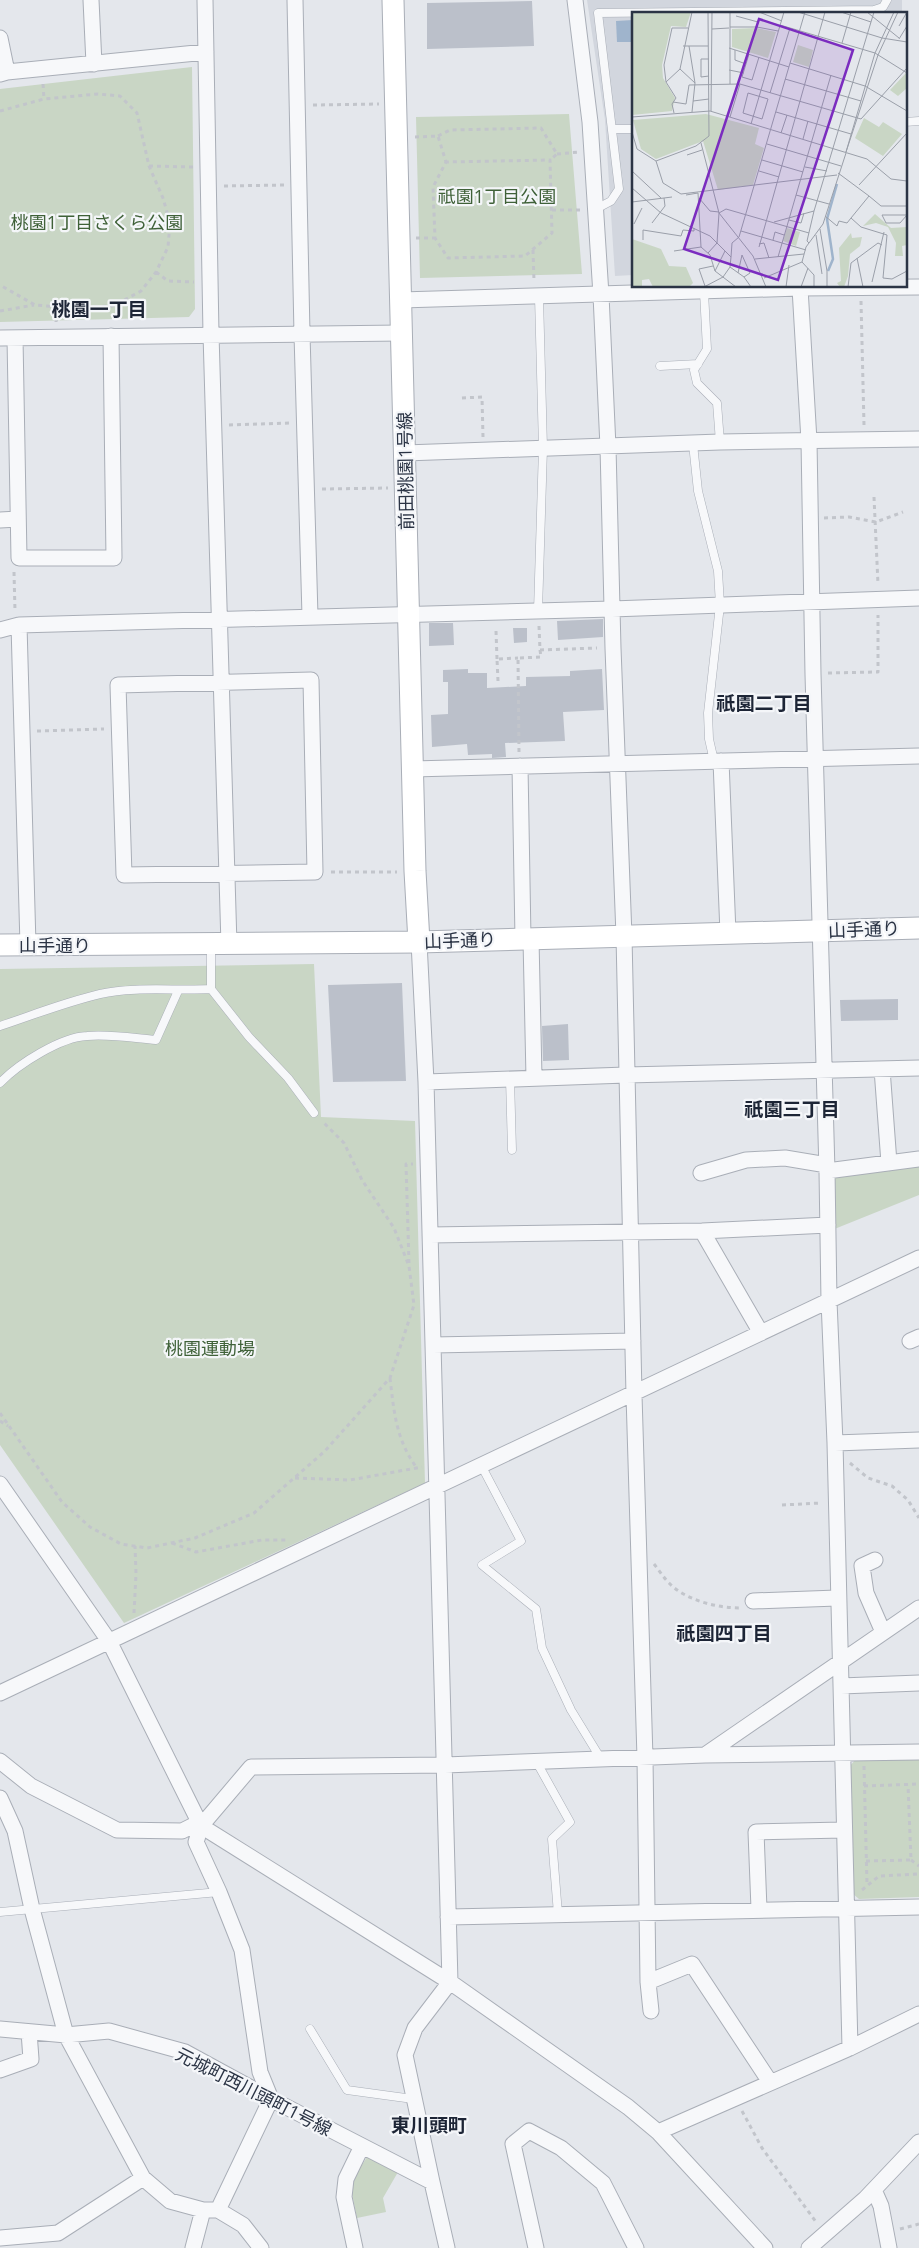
<svg xmlns="http://www.w3.org/2000/svg" width="919" height="2248" viewBox="0 0 919 2248" font-family="'Open Sans','Noto Sans JP',sans-serif">
<style>
.built{fill:#d2d6de}
.green{fill:#c9d6c5}
.water{fill:#9fb4cc}
.building{fill:#bbc0ca}
.lines{fill:none;stroke-linecap:round;stroke-linejoin:round}
.lane-casing{stroke:#a9aeb7;stroke-width:9}
.street-casing{stroke:#a9aeb7;stroke-width:17}
.secondary-casing{stroke:#a9aeb7;stroke-width:23}
.path{stroke:#c2c5cb;stroke-width:3;stroke-dasharray:4 4;stroke-linecap:butt}
.lane{stroke:#f7f8fa;stroke-width:8}
.street{stroke:#f7f8fa;stroke-width:15}
.secondary{stroke:#fff;stroke-width:21}
.labels{text-anchor:middle;dominant-baseline:central;stroke-width:4.5;stroke-linejoin:round;paint-order:stroke}
.park-label{font-size:18px;fill:#3f6138;stroke:#f4f6f9}
.street-label{font-size:18px;fill:#2b3445;stroke:#f4f6f9}
.neighbourhood-label{font-size:19px;font-weight:bold;fill:#1d2536;stroke:#f4f6f9}
.inset-river{fill:none;stroke:#9fb4cc;stroke-width:2.5}
.inset-road{fill:none;stroke:#9a9fa9;stroke-width:1}
.view{fill:#7b2cbf;fill-opacity:0.15;stroke:#7b2cbf;stroke-width:2.5}
.inset-edge{fill:none;stroke:#2b3445;stroke-width:2.5}
</style>
<rect width="100%" height="100%" fill="#e4e7ec"/>
<!-- built -->
<path class="built" d="M587,0H902V14H633V275L615,276L605,120Z"/>
<!-- green -->
<path class="green" d="M192,67L195,309L189,317L0,322V89Z
M569,114L582,274L420,278L416,117Z
M314,964L321,1117L415,1121L425,1483L124,1623L0,1445V969Z
M919,1165V1195L832,1230V1177Z
M919,1758V1897L859,1899L852,1893L849,1767L856,1759Z
M367,2157L398,2172L383,2198L386,2212L357,2218L350,2184Z"/>
<!-- water -->
<path class="water" d="M633,20V42H617L616,21Z"/>
<!-- building -->
<path class="building" d="M532,1L534,46L427,49V3Z
M603,619V637L558,640L557,621Z
M429,623H453L454,645L429,646Z
M513,628H527V642L514,643Z
M468,669V673H487V688L526,686V677L570,676V671L602,669L604,710L563,712L565,741L505,743L506,757L492,758V754L468,755L467,744L432,747L431,715L448,714V682H443V670Z
M402,983L406,1081L333,1082L328,985Z
M898,999V1020L841,1021L840,1000Z
M568,1024L569,1060L543,1061L542,1026Z"/>
<g class="lines">
<!-- lane casing -->
<g class="lane-casing">
<path id="lane" d="M905,122L919,121
M612,129H633
M596,209L611,201L619,189L598,13L874,10L883,7L887,0
M704,292L707,349L694,370L697,383L717,403L720,442
M660,366L698,364
M693,444L698,491L718,571L720,605L708,713L709,739L714,761
M538,611L543,448L539,297
M211,946V989
M0,1026C33,1015 66,1002 100,994C135,986 175,991 211,989L249,1037L288,1078L314,1113
M510,1079L512,1150
M0,1083C18,1064 61,1037 87,1036C110,1034 133,1038 156,1040L178,991
M481,1465L521,1541L482,1565L536,1609L542,1648L571,1710L601,1759
M536,1761L570,1822L552,1839L558,1914
M0,1912L219,1892
M310,2029L347,2090L413,2099"/>
</g>
<!-- street casing -->
<g class="street-casing">
<path id="street" d="M91,0L94,64
M205,0L211,334L229,945
M295,0L302,334L310,616
M575,0L590,122L601,295L608,447L613,648L624,936L634,1395L645,1758L648,1982L651,2011
M0,38L7,72
M0,74L7,72L206,52
M800,288L809,441L813,674L827,1171L829,1301L835,1443L850,2048
M401,300L800,288L919,287
M0,338L402,333
M15,338L19,558H114L111,336
M405,453L720,442L919,439
M0,520L18,519
M19,625L28,945
M0,630L19,625L612,609L919,598
M311,680L315,872L124,875L118,685Z
M721,761L728,933
M520,766L523,939
M412,769L919,756
M531,939L534,1078
M419,942L426,1082L450,1982L415,2028L405,2055L432,2182
M882,1069L889,1163
M426,1082L626,1075L919,1068
M827,1171L919,1159
M701,1173L746,1160L785,1158L827,1165
M702,1231L761,1333
M430,1235L702,1231L828,1225
M910,1341L919,1337
M433,1345L633,1341
M835,1443L919,1440
M0,1484L109,1641L201,1826L450,1982L628,2107L658,2132L765,2248
M875,1560L862,1566L866,1593L883,1632
M753,1601L837,1598
M841,1686L919,1683
M0,1693L919,1258
M705,1755L919,1608
M0,1761L31,1786L117,1830L182,1831L198,1823
M0,1798L15,1831L32,1909L66,2035L143,2178L170,2201L203,2210H218L243,2225L261,2248
M759,1909L756,1832L843,1830
M448,1917L919,1907
M648,1982L692,1964L770,2082
M0,2029L66,2035L109,2031L185,2052L271,2099L432,2182L447,2248
M0,2070L31,2059L29,2032
M658,2132L850,2048L919,2014
M874,2190L881,2206L889,2248
M218,2210L271,2099L260,2072L242,1950L219,1892L196,1842L201,1826L251,1767L445,1765L705,1755L919,1752
M0,2238L58,2233L143,2178
M193,2248L203,2210
M355,2248L344,2197L346,2179L362,2146
M536,2248L513,2144L529,2131L561,2148L603,2183L636,2248
M809,2248L865,2199L919,2142"/>
</g>
<!-- secondary casing -->
<g class="secondary-casing">
<path id="secondary" d="M393,0L415,871L419,942
M0,945L419,942L919,928"/>
</g>
<!-- path -->
<path class="path" d="M43,84L44,99
M313,105L379,104
M0,111L44,99L98,94L120,96L137,113L149,166L163,198L170,223L168,247L156,272L141,291L113,306L70,308L35,305L0,285
M438,136L450,130L541,128L557,154L550,160
M415,137L438,136L446,162L433,187L435,238L448,258L525,256L552,233L550,160L446,162
M557,154L579,152
M149,166L193,167
M224,186L285,185
M552,210H580
M416,238H435
M533,250L534,281
M156,272L168,281L194,282
M861,301L864,425
M0,311L34,305
M56,322L57,307
M462,398L482,397L483,437
M229,425L290,423
M322,489L388,488
M874,497L878,584
M824,518L849,517L876,522L903,512
M14,572L15,611
M539,626L540,650L597,648
M496,631L497,659
M828,673L878,672V615
M498,681L497,659L518,658
M37,731L104,729
M519,752L518,658L541,657L540,650
M331,872H397
M409,1263L406,1164H413
M390,1378C394,1412 396,1440 417,1468
M0,1413L62,1502L90,1527L121,1544L147,1548L195,1538L254,1513L325,1451L390,1378L414,1305L409,1266L394,1228L362,1180L344,1143L322,1121
M0,1421L8,1426
M850,1463L868,1478L892,1486L908,1500L919,1518
M295,1478L350,1480L422,1467
M782,1505L821,1503
M172,1543L196,1552L262,1540H286
M654,1564C659,1570 663,1577 669,1583C685,1600 717,1608 740,1608
M134,1613L136,1574L135,1546
M864,1766L867,1885
M864,1786L919,1784
M911,1860L919,1866
M866,1861L911,1860L908,1785
M862,1890L879,1876L919,1874
M742,2111L762,2148L816,2222
M900,2229L919,2224"/>
<!-- lane -->
<use href="#lane" class="lane"/>
<!-- street -->
<use href="#street" class="street"/>
<!-- secondary -->
<use href="#secondary" class="secondary"/>
</g>
<g class="labels">
<!-- park labels -->
<g class="park-label">
<text x="497" y="196">祇園1丁目公園</text>
<text x="97" y="222">桃園1丁目さくら公園</text>
<text x="210" y="1348">桃園運動場</text>
</g>
<!-- street labels -->
<g class="street-label">
<text transform="translate(405 471) rotate(-91)">前田桃園1号線</text>
<text transform="translate(864 929) rotate(-2)">山手通り</text>
<text transform="translate(460 940) rotate(-2)">山手通り</text>
<text x="55" y="945">山手通り</text>
<text transform="translate(254 2091) rotate(27)">元城町西川頭町1号線</text>
</g>
<!-- neighbourhood labels -->
<g class="neighbourhood-label">
<text x="99" y="309">桃園一丁目</text>
<text x="764" y="703">祇園二丁目</text>
<text x="792" y="1109">祇園三丁目</text>
<text x="724" y="1633">祇園四丁目</text>
<text x="429" y="2125">東川頭町</text>
</g>
</g>
<!-- overview -->
<g transform="translate(632 12)">
<rect width="275" height="275" fill="#e4e7ec"/>
<path d="M0,0H59L54,15L39,14L30,53L31,66L43,86L40,99L0,103ZM124,16L144,20L136,46L100,35V17ZM166,33L181,38L177,55L161,50ZM274,61L275,76L266,84L258,78ZM74,102L127,116L123,132L132,136L121,173L86,178L71,129L24,147L9,137L1,108ZM232,106L247,115L251,110L270,122L251,144L223,126ZM243,202L259,216L275,215V233L270,234L271,244H263L264,231L256,215L244,211L231,214ZM155,216L168,220L164,234L151,229ZM219,221L220,226L230,225L228,234L218,242L216,264L212,275H208L205,271L209,269L207,236ZM0,227L29,237L37,254L54,255L61,271L58,274L21,275L17,267L10,268V275H0Z" fill="#c9d6c5"/>
<path class="inset-river" d="M196,259L201,247L195,207L205,172"/>
<path class="inset-road" d="M127,0L150,9M166,0L250,26L275,30M209,0L239,10M235,0L267,26M262,0L243,41L214,140L246,43L266,0M104,4L126,10M148,13L243,41L275,61M267,14L275,0M98,15H125L146,19M80,17L97,16M267,27L275,14M210,31L219,0M51,34H76M57,34L63,71M97,36L157,55M103,38V48L114,52M117,42L110,65L120,68L127,45M158,51L233,74L275,99M97,58L112,61M77,64L69,65V47H77M153,67L229,89M34,70L48,57M98,72V0M116,81L136,87L130,107L111,101ZM138,81L158,16M61,89L77,87M41,90L54,92L57,73L108,72L229,107L275,56M79,99L80,0M60,100L63,71L48,57L60,0M144,100L219,122M42,101L40,92L44,86L34,70L32,53L40,16H56M0,105L78,99L235,147L259,167L275,169M98,105L108,72M119,112L152,0M0,120L5,137L24,149L64,134L77,124L76,0M149,121L155,103M171,127L176,109M69,131L87,201L85,231L76,241M135,132L209,154M55,143L70,138M130,148L171,160M24,149L31,171L49,182L205,163M173,155L195,159M0,159L29,186M127,159L147,165M206,161L237,184L219,206L229,215L255,223L251,266L260,267L275,259M227,173L275,121M0,176L29,201L78,224L99,245L98,255L91,265L72,275M54,183L66,181L69,235L78,243L83,259L104,275M164,183L197,192M237,184L249,194H275M67,186L78,199L87,200M0,190L40,185M87,201L94,197L177,221M87,201L121,244L134,275M250,203H275L268,211H254ZM193,204L205,214L207,209L215,211L219,206M157,208L169,211L172,201M142,210L182,199M20,211L33,194L32,186M2,212L10,196M188,217L195,259M109,219L174,238M184,223L190,262M11,228V218L49,224L51,218L62,219V216M141,228L143,220L152,223M177,231L175,229L182,199L242,0M127,232L132,231L137,246M127,235L193,0M42,239L69,235M99,245L100,231L107,225L173,0M146,245L199,63M225,246L231,275M123,247L172,242M170,250L174,235L191,212L214,141M170,250L182,263V275M98,255L112,265L119,275M83,259L93,239M195,259V275M106,261L110,243L118,261L112,265M132,266L170,250M240,270L252,220M73,274L67,257L81,254M154,275L157,253M169,275L176,256M216,275L219,251L246,231L250,233"/>
<path class="view" d="M127,7L221,38L146,268L52,237Z"/>
<rect width="275" height="275" class="inset-edge"/>
</g>
</svg>
